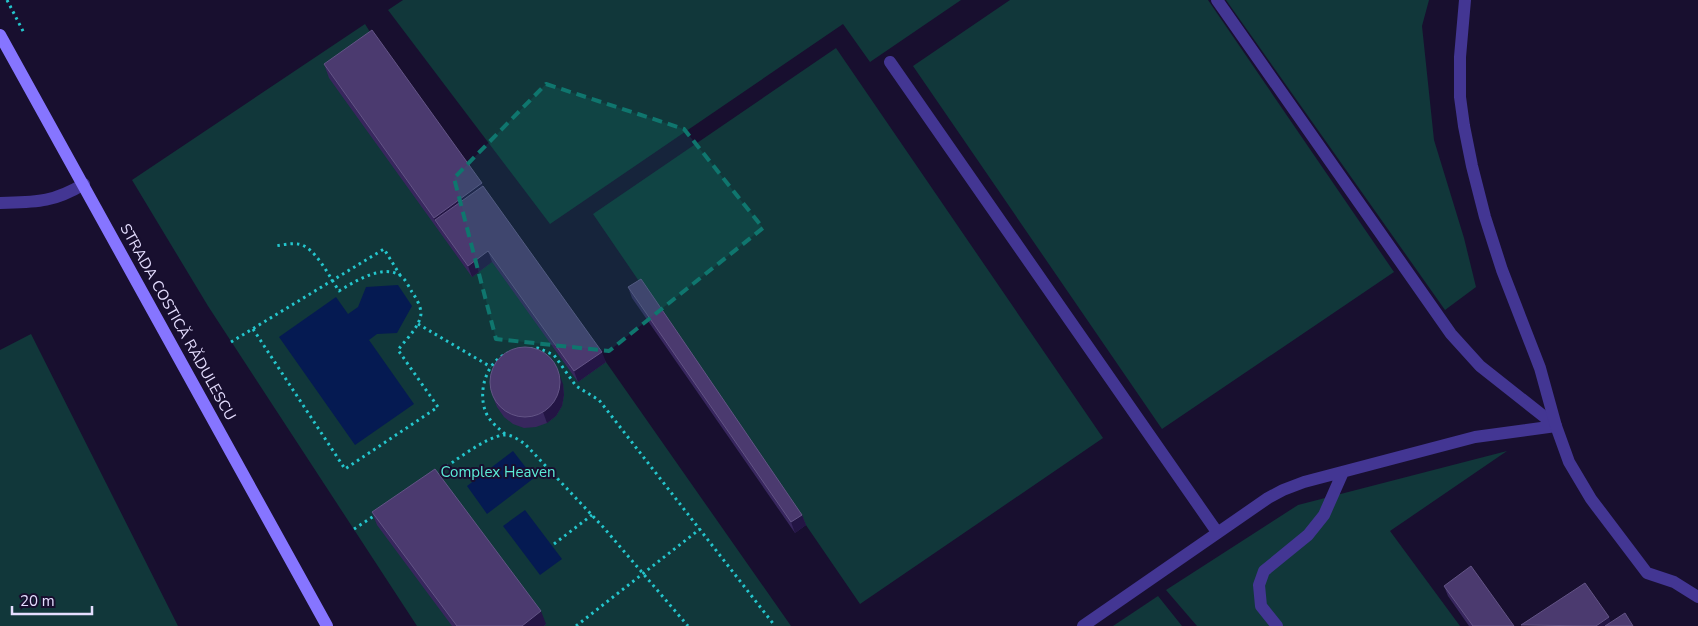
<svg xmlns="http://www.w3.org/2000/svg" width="1698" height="626" viewBox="0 0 1698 626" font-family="'Nunito Sans',sans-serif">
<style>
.green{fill:#11373a}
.water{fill:#051a52}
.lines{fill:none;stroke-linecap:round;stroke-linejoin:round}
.path{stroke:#24c6cd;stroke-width:3;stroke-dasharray:2.5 4;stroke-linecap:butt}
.lane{stroke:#433693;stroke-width:12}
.street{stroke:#433693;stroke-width:12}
.secondary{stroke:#8675ff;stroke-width:12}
.wall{fill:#38275e}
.shaded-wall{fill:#231544}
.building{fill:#4b3a6f;stroke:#635486}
.marked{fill:#0f766e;fill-opacity:0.2;stroke:#0f766e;stroke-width:4;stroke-dasharray:10 6;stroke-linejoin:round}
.labels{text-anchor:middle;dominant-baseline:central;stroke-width:4;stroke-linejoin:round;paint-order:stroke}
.street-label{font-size:15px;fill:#e5deff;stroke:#180f2f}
.park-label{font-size:15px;fill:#5cedd7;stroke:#180f2f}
</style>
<rect width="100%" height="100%" fill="#180f2f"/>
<!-- green -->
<path class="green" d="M403,0H961L870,62L843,24L550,224L388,10Z
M1010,0H1208L1394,272L1162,429L913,66Z
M1226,0H1429L1422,26L1434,140L1464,238L1476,287L1445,310Z
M365,24L377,43L606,362L791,626H417L208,306L132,180Z
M836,48L1103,438L860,604L593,214Z
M31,334L178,626H0V350Z
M1507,451L1390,531L1460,626H1197L1166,590L1298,505Z
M1158,596L1182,626H1113Z"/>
<!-- water -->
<path class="water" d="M398,285L412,306L397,333L377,334L369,340L414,404L355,445L279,337L336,297L348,314L358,307L366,287Z
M513,451L534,478L487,514L467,486Z
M525,510L562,559L540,575L503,526Z"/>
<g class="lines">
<!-- path -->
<path class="path" d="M7,0L24,33
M418,324L491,367
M253,329L345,469L438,407L398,350C406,339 419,328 421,314C421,306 416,298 412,292C409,287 406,280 401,276C383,263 354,282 339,291C330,278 315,246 298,244C291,243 282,245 275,246
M231,342L384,249L400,275
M517,350L538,348L554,355L576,386L599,400L775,626
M505,434C497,427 488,420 485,410C478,389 487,361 508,353
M436,474C452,463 485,437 504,435C511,434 519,440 525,444L604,528L688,626
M354,529L377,514
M554,544L592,515
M576,626L700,529"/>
<!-- lane -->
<path class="lane" d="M1217,0L1451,334L1480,366L1556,426
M890,62L1217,532
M0,203C36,202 52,203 84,184
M1083,626L1268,498L1283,490L1304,482L1475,437L1556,426
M1277,626L1261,606L1259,585L1264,571L1308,535L1324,515L1343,472"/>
<!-- street -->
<path class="street" d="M1465,0L1460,57V97L1464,126L1472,166L1485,217L1502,270L1540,368L1556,426L1569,462L1591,499L1647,573L1674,582L1698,597"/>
<!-- secondary -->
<path class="secondary" d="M0,35L327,626"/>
</g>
<!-- wall -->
<path class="wall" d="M324,64L483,186L606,362L578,382L492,262L472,277L329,78Z
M628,287L802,515L806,525L795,533L632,298Z
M563,384L564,395L562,406L556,416L547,423L536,427L524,428L513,424L504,417L497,407L493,397Z
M372,512L546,624L544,626H452L377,525Z
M1444,586L1514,626H1469L1448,596Z"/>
<!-- shaded-wall -->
<path class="shaded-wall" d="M482,183L487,197L435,220L439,231L434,218Z
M488,251L492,262L472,277L468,266Z
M602,352L606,362L578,382L574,371Z
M559,373L563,384L564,395L562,406L556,416L547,423L543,412Z
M802,515L806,525L795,533L791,522Z
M541,611L546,624L544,626H522Z
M1609,617L1612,625L1610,626H1596Z"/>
<!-- building -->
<path class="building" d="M372,30L482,183L434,218L324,64Z
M483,186L602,352L574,371L488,251L468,266L435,220Z
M641,279L802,515L791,522L628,287Z
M490 382a35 35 0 1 1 70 0a35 35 0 1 1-70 0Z
M435,469L541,611L522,626H457L372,512Z
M1471,566L1514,626H1473L1444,586Z
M1585,583L1609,617L1596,626L1521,625Z
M1625,613L1633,626H1605Z"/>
<!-- marked area -->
<path class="marked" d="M546,84L684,129L763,228L609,351L496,339L454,178Z"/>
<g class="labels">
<!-- street labels -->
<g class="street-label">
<text transform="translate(178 322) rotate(61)">STRADA COSTICĂ RĂDULESCU</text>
</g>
<!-- park labels -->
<g class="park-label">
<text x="498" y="472">Complex Heaven</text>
</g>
</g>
<!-- scale -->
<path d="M12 606v8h80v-8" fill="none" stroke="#e5deff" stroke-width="2.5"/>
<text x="20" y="606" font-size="15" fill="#e5deff" stroke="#180f2f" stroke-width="4" paint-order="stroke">20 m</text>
</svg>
